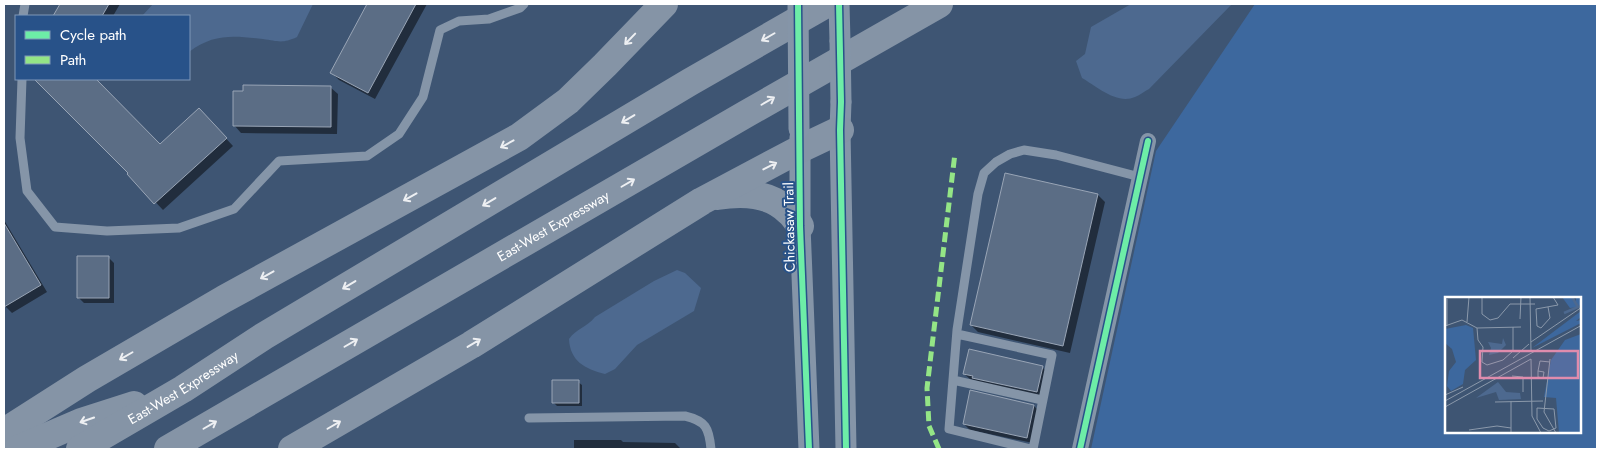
<svg xmlns="http://www.w3.org/2000/svg" width="1601" height="453" viewBox="0 0 1601 453" font-family="Jost,sans-serif">
<style>
.green{fill:#3d689e;fill-rule:evenodd}
.water{fill:#4d698f}
.shadow{fill:#0007}
.building{fill:#5b6d85;stroke:#99a5b6}
.lines{fill:none;stroke-linecap:round;stroke-linejoin:round}
.service{stroke:#8595a8;stroke-width:9}
.minor{stroke:#8595a8;stroke-width:16}
.tertiary{stroke:#8595a8;stroke-width:21}
.motorway{stroke:#8594a6;stroke-width:28}
.tertiary-bridge{stroke:#8595a8;stroke-width:21}
.quiet{stroke:#94e586;stroke-width:5;stroke-dasharray:10 5;stroke-linecap:butt}
.cycleway-casing{stroke:#285289;stroke-width:9}
.cycleway{stroke:#6deda7;stroke-width:6}
.oneway{stroke:#edeff2}
.labels{text-anchor:middle;dominant-baseline:central;stroke-width:4;stroke-linejoin:round;paint-order:stroke}
.street-label{font-size:14px;fill:#fff;stroke:#285289}
.inset-river{fill:none;stroke:#4d698f;stroke-width:2.5}
.inset-road{fill:none;stroke:#8b99ab;stroke-width:1}
.view{fill:#e08cad;fill-opacity:0.15;stroke:#e08cad;stroke-width:2.5}
.inset-edge{fill:none;stroke:#fff;stroke-width:2.5}
</style>
<rect width="100%" height="100%" fill="#3e5573"/>
<!-- green -->
<path class="green" d="M1255,4H1597V449H1091L1156,151ZM1446,298H1580V432H1446Z"/>
<!-- water -->
<path class="water" d="M153,4H313L297,37C282,44 278,41 263,39C234,36 214,33 189,52V16H142Z
M1131,4H1232L1149,89C1145,91 1140,95 1135,97C1117,105 1096,86 1082,78L1076,61L1085,54L1091,27Z
M677,270L685,273L701,288L694,311L637,345L615,369L605,374C585,369 570,361 569,339C576,329 587,327 595,317L654,281Z"/>
<!-- shadow -->
<path class="shadow" d="M62,4H120L113,16H55Z
M368,4H427L375,99L339,80L331,72Z
M41,79H94L160,145L206,117L233,146L163,210L129,174L130,173L39,81Z
M330,87L338,94L337,134L241,133L234,125Z
M1006,174L1098,195L1105,202L1070,353L978,332L971,325Z
M4,220L47,292L12,313L4,305Z
M109,258L114,263V303H84L78,297Z
M1042,367L1048,373L1042,397L979,383L977,381L970,379L964,374Z
M578,382L582,385V406H557L553,402Z
M1034,406L1039,411L1033,443L970,430L964,424Z
M574,440H621L623,442L675,443L681,449H574Z"/>
<!-- building -->
<path class="building" d="M60,4H109L102,16H53Z
M367,4H416L368,93L330,73Z
M34,79H96L160,144L199,108L227,138L154,204L127,174L128,173Z
M243,85L331,86V127L233,126V91H243Z
M1005,173L1098,194L1063,346L970,325Z
M4,223L41,285L4,307Z
M77,256H109V298H77Z
M969,349L1043,366L1037,392L972,378L973,376L963,374Z
M552,380H579V403H552Z
M970,390L1034,405L1027,438L963,424Z"/>
<g class="lines">
<!-- service -->
<path class="service" d="M23,16L25,4
M22,79L20,138L27,191L55,227L107,231L179,228L234,209L279,161L367,156L399,134L423,97L440,30L459,21L489,19L520,8L524,4
M957,334L1052,355L1033,449
M953,380L1042,400
M529,418L685,416C706,421 709,428 711,449
M1031,449L949,429L957,330L978,194L984,173L996,162L1010,154L1024,150L1056,155L1140,177"/>
<!-- minor -->
<path class="minor" d="M1080,449L1148,141"/>
<!-- tertiary -->
<path class="tertiary" d="M839,4L840,41
M841,102L840,130L846,449
M800,137V226L809,449"/>
<!-- motorway -->
<g class="motorway">
<path d="M717,196C741,192 770,193 788,211C793,215 797,221 800,226"/>
<path d="M4,432L87,379L224,299L519,137L568,101L605,65L664,4"/>
<path d="M18,449L81,422L134,405"/>
<path id="s1" d="M80,449L183,389L264,336L690,82L826,4"/>
<path id="s2" d="M168,449L746,114L939,4"/>
<path d="M292,449L471,345L702,201L800,149L840,130"/>
</g>
<!-- tertiary-bridge -->
<path class="tertiary-bridge" d="M798,4L799,129
M840,41L841,102"/>
<!-- quiet -->
<path class="quiet" d="M939,449L929,426L927,388L955,153"/>
<!-- cycleway casing -->
<g class="cycleway-casing">
<path id="cycleway" d="M798,4L800,226L809,449
M839,4L841,102L840,130L846,449
M1080,449L1148,141"/>
</g>
<!-- cycleway -->
<use href="#cycleway" class="cycleway"/>
</g>
<!-- one-way arrows -->
<defs><path id="oneway-shaft" d="M-6 0H5M1.5-3L5.5 0L1.5 3" fill="none" stroke-width="1.6" stroke-linecap="round" stroke-linejoin="round" transform="scale(1.25)"/></defs>
<g class="oneway">
<use href="#oneway-shaft" transform="translate(768 37) rotate(150)"/>
<use href="#oneway-shaft" transform="translate(630 39) rotate(134)"/>
<use href="#oneway-shaft" transform="translate(768 101) rotate(-30)"/>
<use href="#oneway-shaft" transform="translate(628 119) rotate(149)"/>
<use href="#oneway-shaft" transform="translate(507 144) rotate(151)"/>
<use href="#oneway-shaft" transform="translate(770 166) rotate(-27)"/>
<use href="#oneway-shaft" transform="translate(628 183) rotate(-30)"/>
<use href="#oneway-shaft" transform="translate(410 197) rotate(151)"/>
<use href="#oneway-shaft" transform="translate(489 202) rotate(149)"/>
<use href="#oneway-shaft" transform="translate(267 275) rotate(151)"/>
<use href="#oneway-shaft" transform="translate(349 285) rotate(149)"/>
<use href="#oneway-shaft" transform="translate(351 343) rotate(-30)"/>
<use href="#oneway-shaft" transform="translate(474 343) rotate(-31)"/>
<use href="#oneway-shaft" transform="translate(126 356) rotate(150)"/>
<use href="#oneway-shaft" transform="translate(87 420) rotate(161)"/>
<use href="#oneway-shaft" transform="translate(210 425) rotate(-30)"/>
<use href="#oneway-shaft" transform="translate(334 425) rotate(-30)"/>
</g>
<g class="labels">
<!-- street labels -->
<g class="street-label">
<text stroke="none"><textPath href="#s2" startOffset="445">East-West Expressway</textPath></text>
<text transform="translate(789 227) rotate(-91)">Chickasaw Trail</text>
<text stroke="none"><textPath href="#s1" startOffset="120">East-West Expressway</textPath></text>
</g>
</g>
<!-- overview -->
<g transform="translate(1445 297)">
<rect width="136" height="136" fill="#3e5573"/>
<path d="M117,0H128L131,5V0H136V4L134,10L125,11ZM136,14V20L131,24L136,23V26L87,51ZM21,28L28,31L31,63L20,73L18,87L6,94L2,89L4,74L11,65L7,52L0,46V32ZM136,37V136H114L111,101L99,100L106,63L120,43Z" fill="#3d689e"/>
<path d="M58,41L61,48L53,56L44,58L46,51L43,45L57,47ZM53,85L61,95L75,96L76,102L54,103L51,95L31,101Z" fill="#4d698f"/>
<path class="inset-river" d="M119,16L133,10L127,0"/>
<path class="inset-road" d="M37,0V17L45,23L53,21L65,7H90M85,0L86,55M2,2V29M103,10L105,21L96,31L92,29L91,12L113,8L108,0M75,22L76,0M22,25L24,0M0,29L17,23L32,31L76,30M32,31L33,43L38,50L37,65L42,68L58,63L68,54V30M86,45L137,10M68,61L84,47M86,62L87,119L96,136M105,62L99,115L111,136M93,74L99,75L98,81L93,80V74L95,64L105,65M67,79L78,80V95M0,98L18,90M0,104L137,28M50,105L98,104M0,110L86,62M92,111L109,112L111,131L104,134L98,131L92,122ZM24,133L52,129L66,131M66,136V104"/>
<path class="view" d="M35,54H133V81H35Z"/>
<rect width="136" height="136" class="inset-edge"/>
</g>
<!-- border -->
<rect width="1601" height="453" fill="none" stroke="#ffffff" stroke-width="10"/>
<!-- legend -->
<rect x="15" y="15" width="175" height="65" fill="#285289" stroke="#7e97b8"/>
<rect x="25" y="31" width="25" height="8" fill="#6deda7" stroke="#7e97b8"/>
<text x="60" y="40" font-size="15" fill="#ffffff">Cycle path</text>
<rect x="25" y="56" width="25" height="8" fill="#94e586" stroke="#7e97b8"/>
<text x="60" y="65" font-size="15" fill="#ffffff">Path</text>
</svg>
